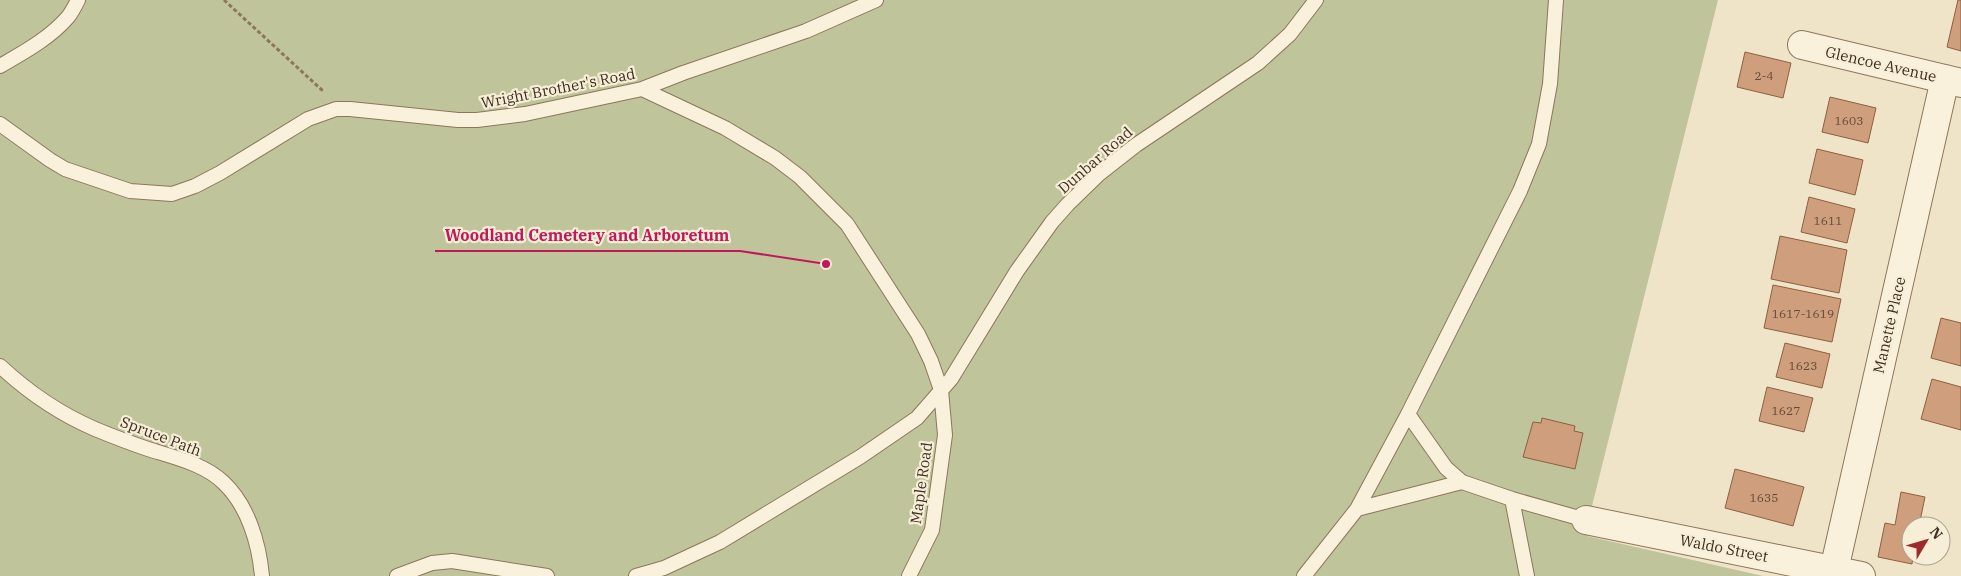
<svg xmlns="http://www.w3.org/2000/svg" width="1961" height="576" viewBox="0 0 1961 576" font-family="'IBM Plex Serif',serif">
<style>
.cemetery{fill:#bfc49a}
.building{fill:#cf9f7d;stroke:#8d5f41}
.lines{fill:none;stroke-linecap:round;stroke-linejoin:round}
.lane-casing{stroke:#8d765c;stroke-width:16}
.street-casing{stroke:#8d765c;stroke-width:30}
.path{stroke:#8d765c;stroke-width:3;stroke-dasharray:4 2.5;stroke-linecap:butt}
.lane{stroke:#faf1dc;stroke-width:14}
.street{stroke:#faf1dc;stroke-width:28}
.labels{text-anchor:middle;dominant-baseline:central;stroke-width:4.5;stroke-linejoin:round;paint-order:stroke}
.number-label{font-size:12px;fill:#624a37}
.street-label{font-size:15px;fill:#3d2e20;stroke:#f7eed8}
.leader{fill:none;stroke:#c2185b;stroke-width:2}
.callout-dot{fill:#c2185b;stroke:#f7eed8;stroke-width:2}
.callout-label{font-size:16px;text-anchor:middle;font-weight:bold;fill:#c2185b;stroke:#f7eed8;stroke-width:4.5;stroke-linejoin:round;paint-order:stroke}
</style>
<rect width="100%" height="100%" fill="#f0e4c8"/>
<!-- cemetery -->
<path class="cemetery" d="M0,0H1718L1590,514L1587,536L1763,576H0Z"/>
<!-- building -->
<path class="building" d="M1958,0H1961V51L1947,47Z
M1745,52L1791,63L1783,98L1737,87Z
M1830,97L1876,108L1868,143L1822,132Z
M1817,149L1863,160L1855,195L1809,183Z
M1809,197L1855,209L1847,243L1801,232Z
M1780,236L1847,250L1839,293L1771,279Z
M1773,285L1841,299L1832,342L1764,328Z
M1941,318L1961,323V366L1931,358Z
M1785,343L1830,354L1822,388L1776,377Z
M1932,379L1961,387V430L1921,419Z
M1767,387L1813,398L1804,432L1759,421Z
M1542,418L1575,426L1574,431L1583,433L1575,469L1523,457L1533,422L1541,423Z
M1735,469L1804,487L1793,526L1725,508Z
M1901,492L1925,497L1919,526H1911V556H1913L1912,564L1878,557L1885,523L1895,525Z"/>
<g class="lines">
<!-- lane casing -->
<g class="lane-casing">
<path id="lane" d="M1556,0L1550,84L1539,144L1520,191L1408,414L1446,468L1462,482L1512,499L1586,520
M0,66C24,52 50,38 68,17C72,12 75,6 78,0
M642,89L725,128L775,158L800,177L847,224L918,334L931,361L941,390L945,435L932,530L909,576
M0,124L50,160L65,169L130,191L172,194L195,186L220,173L308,119L336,109H350L458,120H477L525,114L642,89L683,73L806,31L876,0
M0,366C28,392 60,414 95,429C112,436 130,443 148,449C173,457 205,464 224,483C248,506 259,543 262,576
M1512,499L1527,576
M1357,509L1408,414
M397,576L432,563L452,561L547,576
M636,576L664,568L720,542L860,457L917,418L951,379L1017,271L1052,222L1068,204L1099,174L1136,145L1258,63L1290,34L1316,0
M1304,576L1357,509L1462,482"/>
</g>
<!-- street casing -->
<g class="street-casing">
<path id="street" d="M1802,45L1961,83
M1586,520L1861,576
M1834,570L1945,79"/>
</g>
<!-- path -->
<path class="path" d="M224,0L323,91"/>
<!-- lane -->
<use href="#lane" class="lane"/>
<!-- street -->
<use href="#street" class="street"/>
</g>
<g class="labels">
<!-- number labels -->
<g class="number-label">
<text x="1764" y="75">2-4</text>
<text x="1849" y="120">1603</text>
<text x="1828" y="220">1611</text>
<text x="1803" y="313">1617-1619</text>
<text x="1803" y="365">1623</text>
<text x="1786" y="410">1627</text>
<text x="1764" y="497">1635</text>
</g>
<!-- street labels -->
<g class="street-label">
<text transform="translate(1881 64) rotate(13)">Glencoe Avenue</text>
<text transform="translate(558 88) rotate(-11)">Wright Brother's Road</text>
<text transform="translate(1095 160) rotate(-41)">Dunbar Road</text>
<text transform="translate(1889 325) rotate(-77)">Manette Place</text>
<text transform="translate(161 436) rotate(21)">Spruce Path</text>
<text transform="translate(921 483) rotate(-82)">Maple Road</text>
<text transform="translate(1724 548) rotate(11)">Waldo Street</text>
</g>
</g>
<!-- callouts -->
<path class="leader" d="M826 264L740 251H435"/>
<circle class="callout-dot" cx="826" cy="264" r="5"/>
<g class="callout-label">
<text x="587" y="241">Woodland Cemetery and Arboretum</text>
</g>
<!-- north arrow -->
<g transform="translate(1926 541) rotate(52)"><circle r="24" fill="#f7eed8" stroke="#ada18e"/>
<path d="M0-4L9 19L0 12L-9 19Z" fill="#9e2a2b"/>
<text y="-8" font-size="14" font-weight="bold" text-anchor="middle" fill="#3d2e20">N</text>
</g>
</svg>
